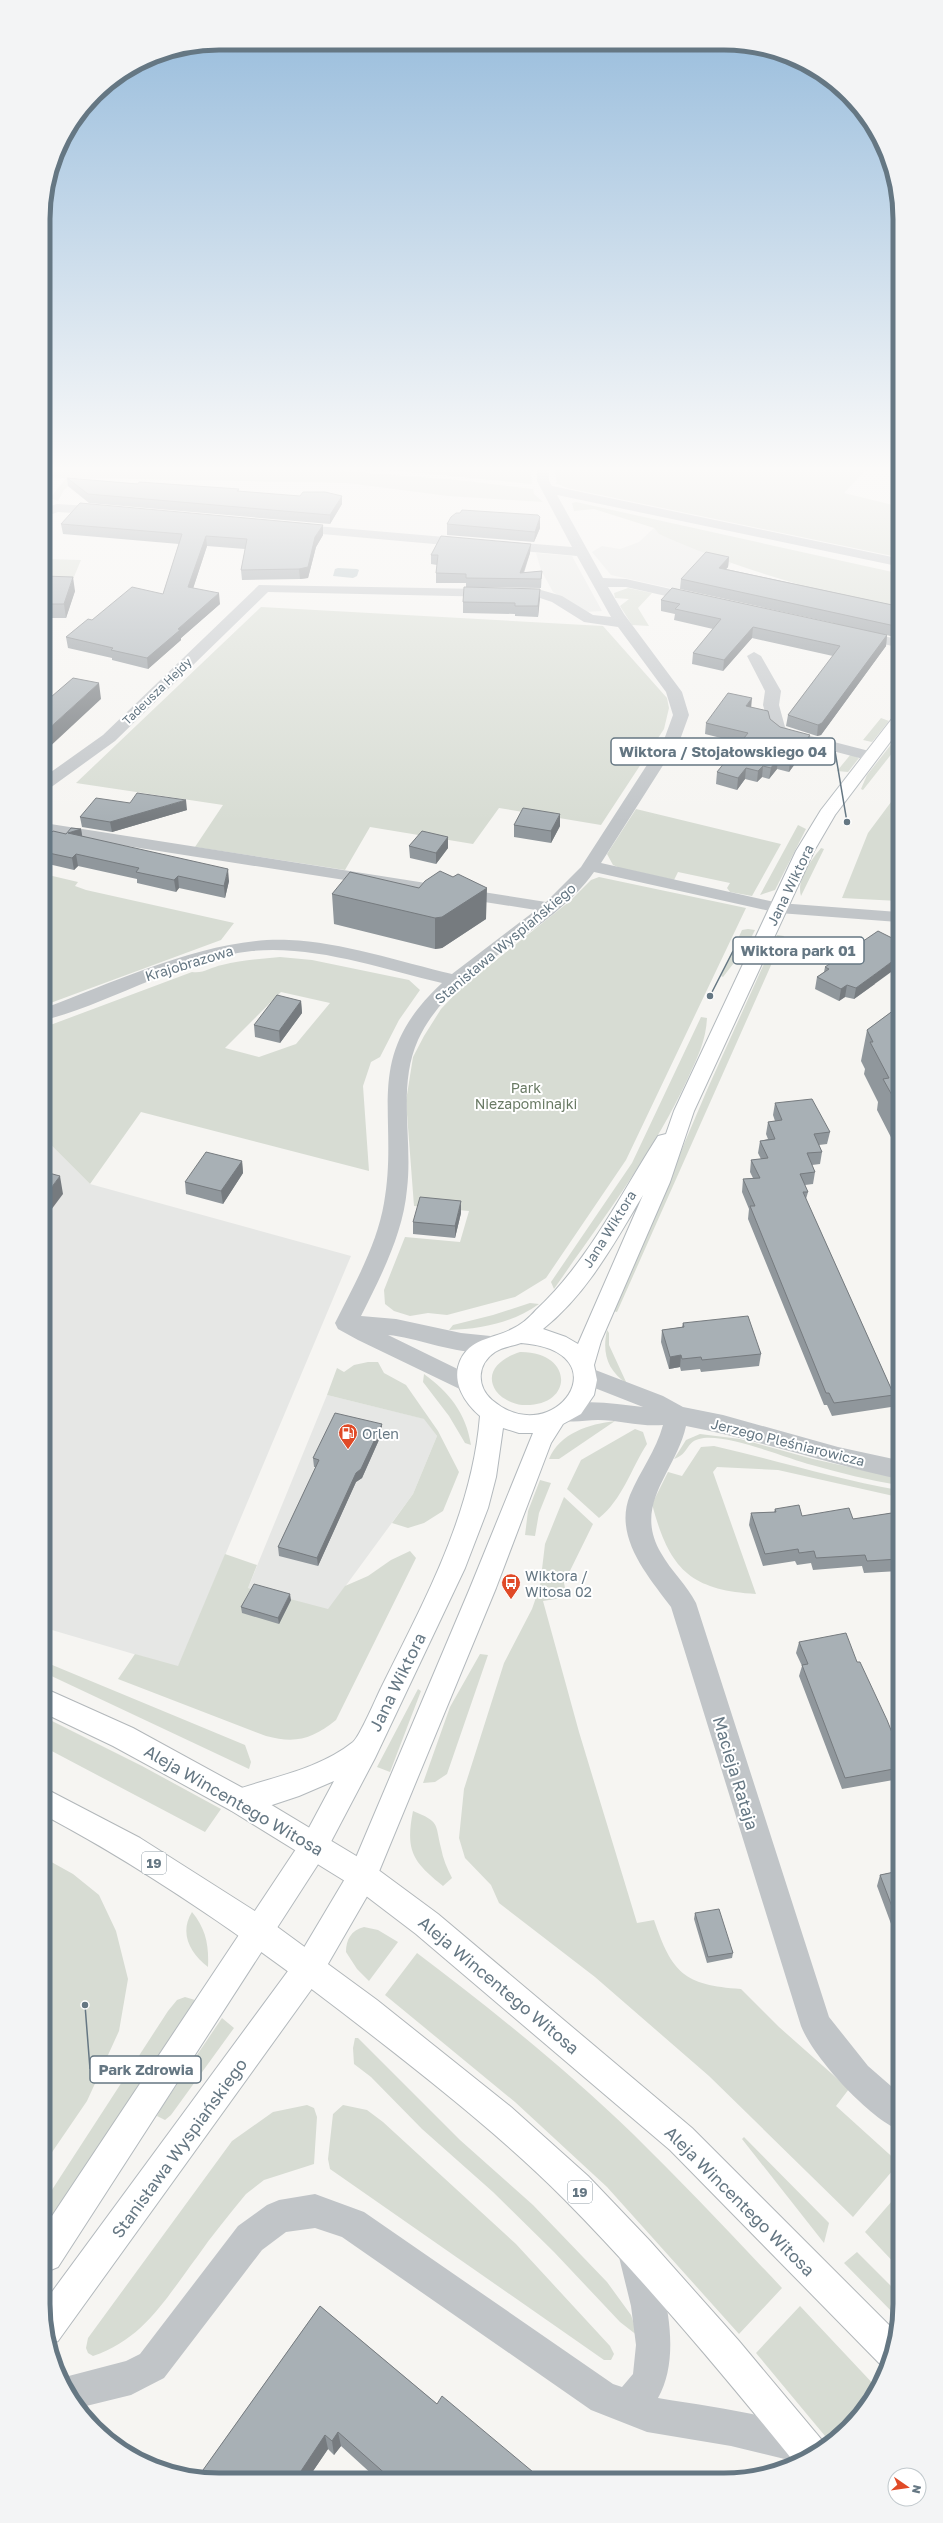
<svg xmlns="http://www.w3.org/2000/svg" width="943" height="2523" viewBox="0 0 943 2523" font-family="'Golos Text',sans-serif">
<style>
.built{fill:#e6e7e5}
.green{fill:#d7dcd3;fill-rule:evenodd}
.water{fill:#b6c4c7}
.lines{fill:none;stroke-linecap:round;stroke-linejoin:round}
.secondary-casing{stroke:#b3b9bd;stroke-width:2}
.primary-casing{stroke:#b2b7ba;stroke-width:2}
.street{fill:#c1c5c8;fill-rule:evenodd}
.secondary{fill:#fff;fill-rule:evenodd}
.primary{fill:#fff;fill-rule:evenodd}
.wall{fill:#90979c}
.shaded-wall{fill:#767b7f}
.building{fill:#a8b0b5;stroke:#767b7f}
.labels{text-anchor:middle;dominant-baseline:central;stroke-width:4;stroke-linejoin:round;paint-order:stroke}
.far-street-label{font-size:12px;fill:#657783;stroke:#fff}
.shield{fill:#fff;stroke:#93a0a8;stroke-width:1}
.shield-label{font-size:13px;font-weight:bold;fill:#657783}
.street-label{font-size:14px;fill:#657783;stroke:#fff}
.park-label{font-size:14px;fill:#697a64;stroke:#fff}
.poi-label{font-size:14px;fill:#657783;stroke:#fff;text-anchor:start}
.near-street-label{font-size:17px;fill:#657783;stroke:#fff}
.rim{fill:none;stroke:#657783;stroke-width:5}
.leader{fill:none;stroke:#657783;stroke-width:1.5}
.callout-dot{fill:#657783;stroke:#fff;stroke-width:1.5}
.callout{fill:#fff;stroke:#657783;stroke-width:1.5}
.callout-label{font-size:15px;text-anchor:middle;font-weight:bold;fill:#657783}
</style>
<rect width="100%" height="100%" fill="#f6f5f2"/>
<!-- built -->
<path class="built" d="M654,528L660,534L731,563L702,595L611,575L592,552L602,546L620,549L639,542Z
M536,553L572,556L602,611L584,612L553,592L541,570Z
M45,1139L90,1184L351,1256L178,1667L45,1628Z
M327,1395L425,1419L437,1436L413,1494L328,1610L248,1588Z"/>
<!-- green -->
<path class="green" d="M44,469H317L458,480L533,489L534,494L543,502L448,496L347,483L78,478L64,490L58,501L50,498L66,478L44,477Z
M378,469H521L531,471L532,484Z
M554,469L866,470L844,493L897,506V557L567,488L555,483L557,482Z
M576,502L897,573V611C816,590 736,569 659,534L654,528L594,509L574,511L572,503Z
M44,559L81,560L71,584H44Z
M628,588L652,593L638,608L649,626L632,625L620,606L629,599L615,598L614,593Z
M261,607L603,626L667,698L669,708L664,729L601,825L499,808L473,844L370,827L345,870L195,847L223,805L76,783Z
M881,718L889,721L872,742L863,740Z
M897,737V747L863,790L861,789L867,775Z
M851,754L859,758L848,772L837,771Z
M897,794L898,901L842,898L868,833Z
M636,809L781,844L752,896L730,892L727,888L730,883L678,872L674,880L620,868L613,865L607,854Z
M798,825L806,829L775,890L760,895Z
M821,848L824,849L801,896C796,880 812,859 821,848Z
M44,874L78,882L75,886L86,890L234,923L221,940L45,1005Z
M599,877L746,908L626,1160L546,1278L515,1297L447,1315L428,1313L410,1316L394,1311L385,1304L384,1290L405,1237L460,1242L469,1211L414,1206L406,1101L413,1057L424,1036L441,1009L461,988L570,901L591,880Z
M748,929L755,930L747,946L723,977L721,976L742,930Z
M777,935L784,936L617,1312L613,1311L707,1090Z
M280,957L312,960L409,980L420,990L399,1020L380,1057L371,1062L363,1086L369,1171L141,1112L90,1184L45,1139V1027L192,972C203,974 211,967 222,965C241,960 261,959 280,957ZM281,992L330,1003L296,1044L259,1057L225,1048Z
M701,1017L707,1018C706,1041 697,1058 688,1078C653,1154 601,1221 554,1289L551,1282L632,1163Z
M530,1303L539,1304C512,1323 482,1329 449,1330L453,1325L493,1315Z
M607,1330L609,1333V1345L627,1384C607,1370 602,1353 607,1330Z
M520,1352C574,1351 575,1408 522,1405C513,1404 502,1399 496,1391C483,1371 503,1357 520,1352Z
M368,1362H378L384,1373L406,1385L438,1431L459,1472L443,1511L424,1523L408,1528L392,1523L413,1494L437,1436L424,1419L327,1395L337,1368L344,1372L354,1365Z
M424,1374C449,1392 466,1413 471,1445L465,1443L449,1416L423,1382Z
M615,1421L559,1459H549C560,1433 589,1424 615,1421Z
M635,1429L643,1432L647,1444C631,1469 622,1500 599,1518L567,1489L581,1460Z
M700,1434L740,1439L813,1459L898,1478V1485C869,1480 840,1473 812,1465C785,1458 724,1432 699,1439C686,1442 689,1454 674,1459L686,1440Z
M714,1446C776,1460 836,1479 898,1490V1497L778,1470L717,1467L713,1472L756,1594C689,1590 669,1568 652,1504L668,1472L682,1476L701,1447Z
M540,1480L551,1483L539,1513L535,1536L525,1535L528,1511Z
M564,1497L593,1524L564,1583L567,1597L543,1601L579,1732L637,1923L654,1920C672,1973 684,1985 741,1989L779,2027L849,2089L836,2106L899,2163L853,2217L709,2076L595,1977L499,1903L491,1885L465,1858L459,1838L464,1789L504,1663L532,1609L540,1586L545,1544Z
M410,1551L416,1558L336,1720C312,1739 296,1744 266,1736L118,1679L135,1654L178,1666L225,1554L257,1565L248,1588L328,1609L345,1586L368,1576L391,1560Z
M480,1654L488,1655L447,1774L435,1782L423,1783L450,1707Z
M45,1662L245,1745L251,1762L249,1769L45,1673Z
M418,1689L421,1691L390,1772L377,1767Z
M46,1718L142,1766L221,1809L205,1832L46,1748Z
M413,1811C440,1822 435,1823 441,1848C443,1859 447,1868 452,1878L443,1886C413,1862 405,1851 413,1811Z
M46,1859L73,1874L99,1895L116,1931L128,1979L119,2031L87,2101L46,2161Z
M192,1912C206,1929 209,1945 208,1967C190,1953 179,1933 192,1912Z
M364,1927L378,1930L398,1942L369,1981L357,1969L346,1952C346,1940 351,1930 364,1927Z
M417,1953C491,2009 566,2069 633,2134C684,2184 733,2236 782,2288L739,2334L607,2187L515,2102L385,1995Z
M185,1997L195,2000L46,2235V2199L168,2011L177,2000Z
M222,2018L234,2028L171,2115L165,2120L157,2116L161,2108Z
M355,2038H358L460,2140L533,2205L607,2282L631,2315L638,2336L620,2322L554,2252L493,2192L422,2129L371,2077L354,2064L353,2048Z
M307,2105L314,2108L317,2117L314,2164L264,2180L246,2194C229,2215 212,2235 197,2257C166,2298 144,2339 93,2356L88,2353L86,2348L88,2338L232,2141L273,2112Z
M343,2105L367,2110L383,2122L516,2244L610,2346L614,2354L611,2360H604L330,2169L328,2159L333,2114Z
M744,2137L829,2223L824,2243L742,2139Z
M899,2193L900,2269L865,2232Z
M857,2252L900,2295L899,2319L844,2263Z
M800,2306L877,2388L857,2420L830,2442L756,2353Z"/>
<!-- water -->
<path class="water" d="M338,568L357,569L359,570L357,576L353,578L333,576L335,569Z"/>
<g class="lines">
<!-- secondary casing -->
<g class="secondary-casing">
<path id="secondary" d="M897,718V733L835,815L814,851L694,1111L670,1182L601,1341L594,1365L597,1380L594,1395L581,1414L563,1424L551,1443L496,1588L373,1886L321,1976L58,2341L49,2345L46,2339V2300L299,1956L352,1867L470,1588L533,1433H519L503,1428L496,1477L488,1508L465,1568L375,1758L324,1855L58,2267L46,2272V2225L304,1837L334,1781L299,1796L257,1810L240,1814L230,1810L226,1801L230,1792C271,1777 318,1770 353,1742C360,1736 376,1698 381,1688C424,1601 472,1515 480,1416C465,1403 451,1382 460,1361C470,1338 493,1339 512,1329C521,1325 530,1317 536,1310C588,1262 620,1195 658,1136L666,1134L674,1111L796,851L821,810L891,720ZM643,1195L578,1344L566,1337L543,1329C587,1294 615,1242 643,1195ZM521,1343C625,1351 554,1453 492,1400C476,1386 477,1364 495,1352C502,1347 513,1346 521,1343Z"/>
</g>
<!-- primary casing -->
<g class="primary-casing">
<path id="primary" d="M46,1689L133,1728L250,1792L373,1866L438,1914L692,2128L896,2332L888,2367L879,2363L670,2150L416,1934L353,1886L230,1810L113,1746L46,1714Z
M46,1789L140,1838L261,1915L377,2000L511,2107L588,2176L650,2241L739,2341L826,2445L812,2456L795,2463C721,2372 646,2282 564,2199C506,2141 442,2090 378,2040C272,1957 164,1879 46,1816Z"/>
</g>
<!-- street -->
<path class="street" d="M537,469H549V481L552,486L897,558V566L557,495L603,578L626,579L702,596L704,599L697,603L626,587H608L624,614L682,692L689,715L681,737L601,863L779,903L898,912V922L779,913L594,872C547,938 453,964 418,1040C397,1087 413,1139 407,1189C403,1234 381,1276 361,1316L396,1319L461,1333L500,1337L503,1343L500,1349C465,1360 423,1338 388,1335L476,1378L480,1384L476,1390L468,1393L358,1340L338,1329L335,1323C354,1285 377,1245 384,1203C400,1112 360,1059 442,983C381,969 316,945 252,951C180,959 114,1002 45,1020V1008C117,981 211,936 289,940C341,942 401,962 452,974L536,910L44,833V823L546,902L581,867L665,737L673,715L666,692L618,627L584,622L552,602L540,598L268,592L115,741L50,788L44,790V777L103,735L259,585L541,590L562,596L593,615L611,617L577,556L500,549L493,545L500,541L572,547L537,481Z
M57,504L105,507L112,511L105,515L58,512L44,517V508Z
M293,524L468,539L475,543L468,547L288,531L286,528L288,525Z
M857,630L897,639V647L852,637L850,634L852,631Z
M754,652L761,656L781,691L779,705L785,727L791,731L877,753L879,756L877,759L871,761L779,737L770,729L763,705L765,691L747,656Z
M585,1366L663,1396L683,1407L723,1415L838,1447L898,1460V1479C827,1463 758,1440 686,1426C676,1472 632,1504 661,1553C671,1571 687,1585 696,1603L829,2017L868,2066L899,2093V2130C868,2117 813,2057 801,2026L671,1607C648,1576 613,1537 630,1495C640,1471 656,1451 663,1425C641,1427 619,1420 598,1420C584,1420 571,1424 558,1419L554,1413L558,1407C585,1398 615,1404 643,1407L577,1381L573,1375L577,1369Z
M315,2194L364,2212L613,2384L622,2387L633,2374L636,2345L631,2306L618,2253L623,2241L635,2236L647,2241C665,2285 683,2354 658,2398C711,2407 767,2413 817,2433L822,2446L812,2456L797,2462L731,2446L647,2432L591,2410L342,2237L315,2228L286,2232L262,2250L164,2378L131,2395L78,2408L66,2392L61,2378L126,2361L140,2354L238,2226L267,2205L279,2200Z"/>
<!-- secondary -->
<use href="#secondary" class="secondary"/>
<!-- primary -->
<use href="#primary" class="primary"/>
</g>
<!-- wall -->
<path class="wall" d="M67,478L138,484L239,489V491L342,504L330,524L89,503L68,486Z
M61,524L323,535L316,547L308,578L300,579L242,580L241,570L245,549L207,546L193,588L220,604L181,638V640L148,669L112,660V658L68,648L66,637L92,620L163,594L179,544L63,534Z
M447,524L540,528L534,542L447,535Z
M530,553L524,573L542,571L541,588L466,587V583H436V573L437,565L431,564V555Z
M729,557L728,567L726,569L897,606V631L893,637L887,635L886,646L821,735L817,736L786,726L788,715L833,656L752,638L723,671L692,664L693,653L713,629L674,620L675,614L661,611V600L838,624L680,589L681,579Z
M44,576L75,591L66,618H44Z
M540,589L538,617L515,616V614L463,613V602Z
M751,707L770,719L780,727L808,746L789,772L777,769L769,779L762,777L757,782L745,779L737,790L716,784L717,772L741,743L705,734L706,723Z
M130,803L187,810L112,832L82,827L80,817Z
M514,825L560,826L551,843L514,837Z
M81,829L82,836L229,881L225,898L179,888L176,892L137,883V879L78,866L74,870L44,863V840L66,834Z
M448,837V848L436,864L410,858L409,846Z
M332,894L486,919L442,948L435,949L334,924Z
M825,967L875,984L854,999L845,997L839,1001L815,989L817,977L824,972Z
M301,1001L302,1013L280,1043L255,1037L254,1025Z
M898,1007V1151L877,1110L878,1102L864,1074L865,1069L861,1061L867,1030Z
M775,1103L830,1132L827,1144L819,1145L822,1152L820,1164L812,1165L815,1172L813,1184L805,1185L808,1192L806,1199L894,1395L891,1407L832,1416L827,1405H824L748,1219L749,1209L742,1192L743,1179L753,1178L750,1172L751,1160L761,1159L758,1153L760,1141L768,1139L766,1134L768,1122L775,1121L773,1115Z
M242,1161L243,1173L223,1204L186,1194L185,1182Z
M461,1213L455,1238L413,1234V1222Z
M683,1323L761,1354L759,1366L701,1372L700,1369L681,1371L680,1367L669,1369L661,1342L662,1330L682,1327Z
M382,1424V1433L362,1478L356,1482L318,1566L279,1556L278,1547L316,1467H314L313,1458Z
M775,1509L802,1516L853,1519L898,1512L899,1571L864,1573L862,1566L813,1570L811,1563L797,1565L795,1561L763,1566L749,1525L751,1513L774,1512Z
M291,1600L279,1624L242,1613L241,1607Z
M799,1642L857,1662L899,1750V1779L842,1789L799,1676L802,1666L796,1653Z
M899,1836V1869L891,1848L894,1837Z
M899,1871V1940H897L877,1886L880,1875Z
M695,1913L733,1953L732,1958L707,1963L694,1919Z
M320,2306L437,2404L539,2477H375L341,2446L334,2455L328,2449L309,2477H198Z"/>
<!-- shaded-wall -->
<path class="shaded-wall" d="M342,496V504L330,524V515Z
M540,517V528L534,542L535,532Z
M323,525V535L316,547L308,578L300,579L299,569L315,537Z
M206,536L207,546L190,598L188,587Z
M531,544L530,553L521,579L520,573Z
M729,557L728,567L718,578L719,568Z
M73,577L75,591L66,618L64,604Z
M540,589V599L538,617V606Z
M219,593L220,604L181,638V640L148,669L147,658L178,629Z
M897,623V631L893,637L895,626Z
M753,627L752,638L723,671L724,660Z
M887,635L886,646L821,735L817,736L818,725Z
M99,683L101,699L44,752V733Z
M752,698L751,709L746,706Z
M810,735L808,746L789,772L790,760Z
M778,758L777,769L769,779L771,768Z
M763,766L762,777L757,782L758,771Z
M746,768L745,779L737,790L738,778Z
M186,800L187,810L112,832L110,822Z
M560,814V826L551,843V831Z
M81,829L83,841L68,833Z
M448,837V848L436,864V853Z
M76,854L78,866L74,870L72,858Z
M228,869L229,881L225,898L224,886Z
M178,876L179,888L176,892L174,880Z
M487,888L486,919L442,948L435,949V918Z
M898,957V967L854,999L856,988Z
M847,985L845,997L839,1001L841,989Z
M301,1001L302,1013L280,1043L279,1031Z
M242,1161L243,1173L223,1204L221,1191Z
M60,1176L63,1194L45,1218V1196Z
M461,1201V1213L455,1238V1226Z
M681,1355L680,1367L669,1369L670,1357Z
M382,1424V1433L362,1478L356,1482L318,1566L317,1558L356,1473Z
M290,1594L291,1600L279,1624L278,1618Z
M338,2432L341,2446L334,2455L332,2441Z
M325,2435L328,2449L309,2477H297Z"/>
<!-- building -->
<path class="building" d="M67,478L138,484L139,482L239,489L237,491L300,496L303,492H325L342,496L330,515L88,494Z
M80,503L323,525L315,537L308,567L299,569L241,570L247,539L206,536L188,587L219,593L178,629L180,630L147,658L111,650L113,648L66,637L88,619L92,620L132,587L163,594L182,534L61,524Z
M462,510L538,515L540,517L535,532L447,524L451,517L456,513H460Z
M441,536L531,544L520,573L542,571L541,579L466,578V574L436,573L438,555H431Z
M706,552L729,557L719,568L897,606V623L895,626L681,579Z
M44,576L73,577L64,604H44Z
M464,587L540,589L538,606H515V603L463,602Z
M672,588L887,635L822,723L818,725L788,715L840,646L753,627L724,660L693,653L721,619L675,609L680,604L661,600Z
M73,678L99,683L44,733V703Z
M728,693L752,698L746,706L768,711L770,719L780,727L810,735L790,760L778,758L771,768L763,766L758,771L746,768L738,778L717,772L748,733L706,723Z
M137,793L186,800L110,822L80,817L96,798L130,803Z
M523,808L560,814L551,831L514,825Z
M71,828L81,829L68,833L228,869L224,886L178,876L174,880L136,872L139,868L76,854L72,858L44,852V840L53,831L66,834Z
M422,831L448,837L436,853L409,846Z
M440,871L453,877L458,874L487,888L442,917L435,918L332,894L350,872L419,888L425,881Z
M878,931L898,941V957L878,972L856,988L847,985L841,989L817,977L829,969L825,967Z
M277,995L301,1001L279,1031L254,1025Z
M898,1007V1106L883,1079L889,1078L870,1042H873L867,1030Z
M812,1099L830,1132L814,1134L822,1152L807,1153L815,1172L800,1174L808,1192H803L894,1395L834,1403L829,1393H826L750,1206H755L743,1179L760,1178L751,1160L768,1158L760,1141L775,1139L768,1122L782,1120L775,1103Z
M206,1152L242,1161L221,1191L185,1182Z
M45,1172L60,1176L45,1196Z
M420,1197L461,1201L455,1226L413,1222Z
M748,1316L761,1354L702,1360L701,1357L682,1359L681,1355L670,1357L662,1330L684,1327L683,1323Z
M335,1413L382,1424L361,1469L356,1473L317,1558L278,1547L319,1460L313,1458Z
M799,1505L802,1516L849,1508L853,1519L898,1512L899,1559L867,1561L865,1555L816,1558L814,1551L799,1553L798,1549L765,1554L751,1513L776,1512L775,1509Z
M254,1584L290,1594L278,1618L241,1607Z
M846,1633L857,1662H860L887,1720L899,1750V1768L845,1778L802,1665L808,1664L799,1642Z
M899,1836V1849L894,1837Z
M899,1871V1925L880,1875Z
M719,1909L733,1953L708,1957L695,1913Z
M320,2306L437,2404L442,2396L539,2477H389L338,2432L332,2441L325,2435L297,2477H198Z"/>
<!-- sky -->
<linearGradient id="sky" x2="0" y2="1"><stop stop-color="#94badb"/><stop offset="0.57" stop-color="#fbfaf9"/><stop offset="1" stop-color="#fbfaf9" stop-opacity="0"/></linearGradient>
<rect width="943" height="822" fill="url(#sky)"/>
<!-- icons -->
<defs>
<g id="fuel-pin" transform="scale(1)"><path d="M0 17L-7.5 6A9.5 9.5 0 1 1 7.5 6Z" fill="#e04a27" stroke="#fff"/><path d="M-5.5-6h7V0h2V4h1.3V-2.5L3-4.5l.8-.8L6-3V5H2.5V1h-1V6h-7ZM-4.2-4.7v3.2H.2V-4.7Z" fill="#fff"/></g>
<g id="bus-pin" transform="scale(1)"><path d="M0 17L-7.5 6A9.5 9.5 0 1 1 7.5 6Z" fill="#e04a27" stroke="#fff"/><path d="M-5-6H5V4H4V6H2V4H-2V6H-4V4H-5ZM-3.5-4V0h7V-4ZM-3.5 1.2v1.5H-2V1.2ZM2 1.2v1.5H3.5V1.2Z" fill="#fff"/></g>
</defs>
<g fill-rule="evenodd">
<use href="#fuel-pin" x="348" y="1433"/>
<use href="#bus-pin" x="511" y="1583"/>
</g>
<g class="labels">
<!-- far-street labels -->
<g class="far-street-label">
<text transform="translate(157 691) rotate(-44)">Tadeusza Hejdy</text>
</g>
<!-- shield labels -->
<g class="shield">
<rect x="142" y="1852" width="24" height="22" rx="3"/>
<rect x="568" y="2181" width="24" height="22" rx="3"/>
</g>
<g class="shield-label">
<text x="154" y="1863">19</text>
<text x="580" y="2192">19</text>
</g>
<!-- street labels -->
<g class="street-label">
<text transform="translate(790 885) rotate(-64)">Jana Wiktora</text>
<text transform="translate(505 943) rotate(-40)">Stanisława Wyspiańskiego</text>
<text transform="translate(189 963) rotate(-17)">Krajobrazowa</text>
<text transform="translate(609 1229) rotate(-58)">Jana Wiktora</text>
<text transform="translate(788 1442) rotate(14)">Jerzego Pleśniarowicza</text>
</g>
<!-- park labels -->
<g class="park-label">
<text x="526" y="1087">Park<tspan x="526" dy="16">Niezapominajki</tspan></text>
</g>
<!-- poi labels -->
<g class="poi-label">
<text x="362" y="1433">Orlen</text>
<text x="525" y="1575">Wiktora /<tspan x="525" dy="16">Witosa 02</tspan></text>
</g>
<!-- near-street labels -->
<g class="near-street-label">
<text transform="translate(397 1682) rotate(-64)">Jana Wiktora</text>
<text transform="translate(736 1773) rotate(73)">Macieja Rataja</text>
<text transform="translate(234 1800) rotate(30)">Aleja Wincentego Witosa</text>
<text transform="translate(499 1985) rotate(40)">Aleja Wincentego Witosa</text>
<text transform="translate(179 2148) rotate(-54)">Stanisława Wyspiańskiego</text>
<text transform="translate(740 2201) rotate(45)">Aleja Wincentego Witosa</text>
</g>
</g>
<!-- crop -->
<path d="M0 0H943V2523H0ZM219 50H724A169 169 0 0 1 893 219V2304A169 169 0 0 1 724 2473H219A169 169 0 0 1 50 2304V219A169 169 0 0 1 219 50Z" fill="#f3f4f5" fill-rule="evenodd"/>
<path class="rim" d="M219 50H724A169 169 0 0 1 893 219V2304A169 169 0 0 1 724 2473H219A169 169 0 0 1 50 2304V219A169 169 0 0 1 219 50Z"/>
<!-- callouts -->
<path class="leader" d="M847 822L835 751M710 996L733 951M85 2005L90 2069"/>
<g class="callout-dot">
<circle cx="847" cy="822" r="4"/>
<circle cx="710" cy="996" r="4"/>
<circle cx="85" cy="2005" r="4"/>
</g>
<g class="callout">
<rect x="611" y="738" width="224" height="27" rx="4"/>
<rect x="733" y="937" width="131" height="27" rx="4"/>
<rect x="90" y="2056" width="111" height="27" rx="4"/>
</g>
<g class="callout-label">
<text x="723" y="757">Wiktora / Stojałowskiego 04</text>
<text x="798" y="956">Wiktora park 01</text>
<text x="146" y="2075">Park Zdrowia</text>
</g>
<!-- north arrow -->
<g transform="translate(907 2487) rotate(103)"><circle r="19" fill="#ffffff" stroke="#c1c9cd"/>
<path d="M0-3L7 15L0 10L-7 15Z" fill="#e04a27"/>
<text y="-6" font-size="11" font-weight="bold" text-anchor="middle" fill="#657783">N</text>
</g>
</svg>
